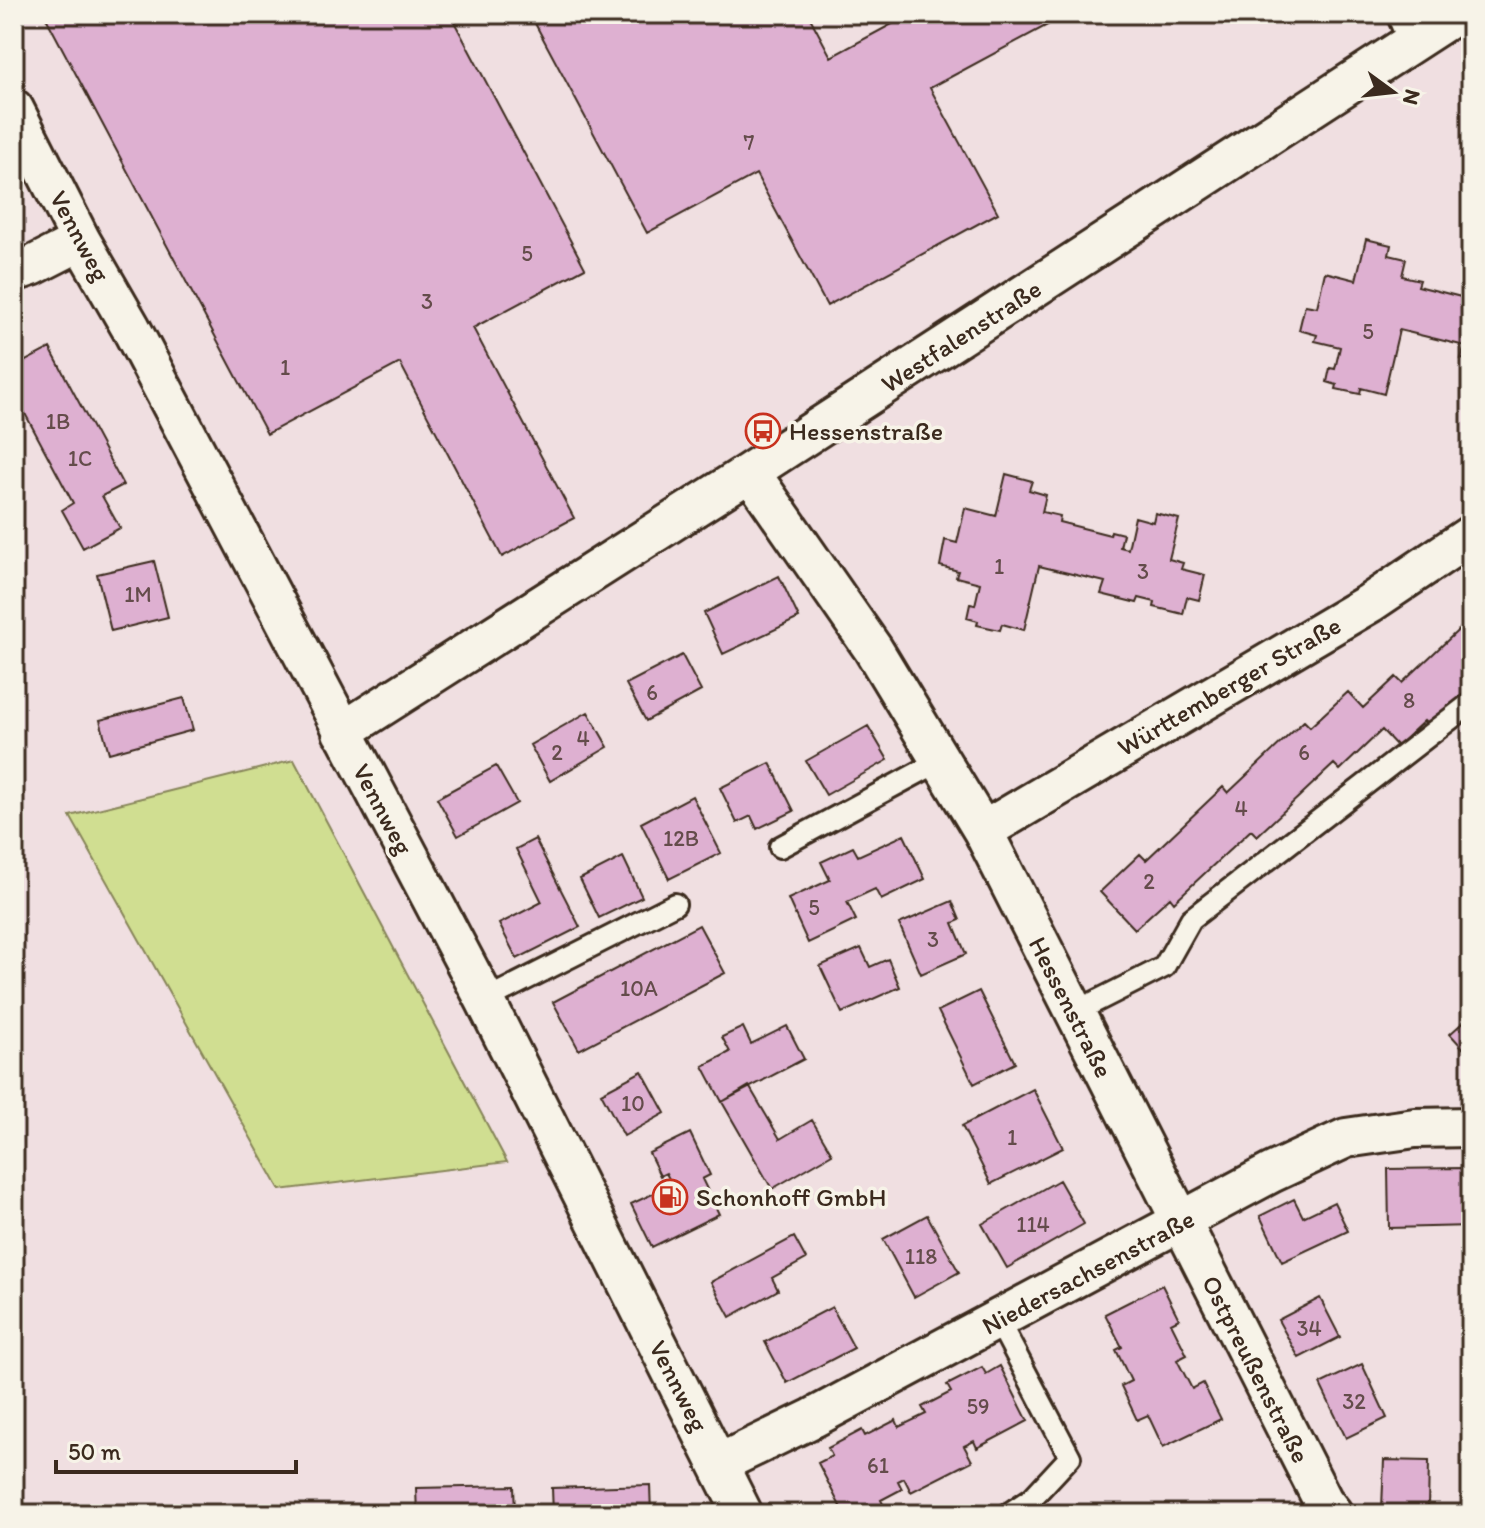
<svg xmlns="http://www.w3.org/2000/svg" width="1485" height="1528" viewBox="0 0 1485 1528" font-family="Itim,sans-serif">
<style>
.green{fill:#d0de91;stroke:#868458;stroke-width:2}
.building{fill:#deb0d1;stroke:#3b2a1e;stroke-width:2}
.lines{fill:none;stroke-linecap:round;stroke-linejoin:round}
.lane-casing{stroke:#3b2a1e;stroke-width:26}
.street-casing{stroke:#3b2a1e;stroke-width:44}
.lane{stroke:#f7f3e8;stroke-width:20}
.street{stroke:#f7f3e8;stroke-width:38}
.labels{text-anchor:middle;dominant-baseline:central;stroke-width:7;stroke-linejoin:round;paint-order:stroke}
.number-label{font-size:22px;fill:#644c4b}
.street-label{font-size:26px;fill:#3b2a1e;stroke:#f7f3e8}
.poi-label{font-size:26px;fill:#3b2a1e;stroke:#f7f3e8;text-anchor:start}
</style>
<rect width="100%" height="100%" fill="#f0dfe1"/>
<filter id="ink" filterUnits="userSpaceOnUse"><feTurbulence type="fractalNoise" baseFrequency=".0125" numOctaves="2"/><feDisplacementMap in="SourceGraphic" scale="16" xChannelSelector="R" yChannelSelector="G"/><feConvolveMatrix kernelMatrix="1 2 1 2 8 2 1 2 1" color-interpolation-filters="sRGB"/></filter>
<g filter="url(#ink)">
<!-- green -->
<path class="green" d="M294,760L507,1162L280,1190L70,816Z"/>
<!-- building -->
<path class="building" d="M44,14H450L585,268L473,328L574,518L502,557L400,363L267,434Z
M530,14H808L831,57L894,23L890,14H1068L930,88L998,213L827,306L756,174L647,233Z
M1366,239L1391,245L1389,255L1406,259L1402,276L1420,280L1418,286L1469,299L1471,295V361L1461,359L1465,346L1399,330L1384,394L1361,388L1360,394L1336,389L1337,385L1327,382L1330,368L1335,369L1340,347L1315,341L1317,335L1299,330L1305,305L1317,307L1325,272L1356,280Z
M50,348L123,485L102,496L120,528L83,548L62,510L73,503L14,393V367Z
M1006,474L1032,481L1029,490L1046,495L1042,512L1060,516L1059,522L1110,535L1111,531L1123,534L1120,547L1128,549L1135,517L1153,522L1155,513L1179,519L1169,559L1183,563L1181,569L1205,575L1199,600L1187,597L1183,614L1154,607L1155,602L1139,598L1137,603L1101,594L1105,582L1039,566L1024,630L1002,624L1000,630L977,625L978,621L967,618L970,604L975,605L980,583L956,577L958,571L940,566L945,540L957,543L965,508L996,516Z
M154,561L168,617L111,631L97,574Z
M779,576L799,618L723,654L704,613Z
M1467,622L1471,627V688L1430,727L1424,721L1397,746L1382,730L1340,770L1334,764L1257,836L1251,830L1174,902L1170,897L1135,929L1100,892L1140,854L1146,860L1223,787L1228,793L1304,721L1310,727L1348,692L1363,708L1396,677L1402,683Z
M682,655L701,691L646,721L626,684Z
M184,698L193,730L109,753L100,720Z
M588,712L608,747L550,781L530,745Z
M868,726L888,760L826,795L806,761Z
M770,763L794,811L757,829L751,816L737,823L720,788Z
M496,766L517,803L458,836L437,798Z
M692,796L721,853L669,879L641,823Z
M904,835L925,879L881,900L875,889L847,902L856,920L808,943L788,899L830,880L821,862L853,847L858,856Z
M535,839L580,927L517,959L499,924L542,902L516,849Z
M623,857L642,897L599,918L580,879Z
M952,901L960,920L953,923L966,954L921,974L899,924Z
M699,925L725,973L579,1050L553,1002Z
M861,948L870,967L888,959L900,987L842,1013L820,966Z
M979,991L1015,1063L974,1084L938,1011Z
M1471,1015V1057L1450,1034Z
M787,1026L804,1059L722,1102L703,1066L730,1052L722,1037L743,1027L751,1044Z
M642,1071L665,1113L624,1136L601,1093Z
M749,1086L780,1139L812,1120L832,1154L772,1189L722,1102Z
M1033,1089L1063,1148L991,1184L962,1126Z
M690,1133L710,1175L702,1179L719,1214L652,1247L631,1204L672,1185L666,1173L660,1176L649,1153Z
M1462,1168L1463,1192H1471V1226L1389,1228L1388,1169Z
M1059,1180L1084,1224L1007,1268L982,1224Z
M1294,1199L1303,1217L1334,1202L1348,1231L1282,1262L1260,1216Z
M927,1215L959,1272L914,1297L883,1239Z
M794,1237L806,1259L772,1278L778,1290L730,1317L711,1282Z
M1162,1285L1179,1319L1171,1323L1187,1355L1177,1360L1192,1389L1203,1383L1221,1419L1163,1447L1148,1415L1137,1420L1121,1386L1131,1381L1116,1350L1122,1347L1105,1314Z
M1320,1298L1340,1337L1299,1358L1278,1320Z
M832,1307L854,1348L787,1383L765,1342Z
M1362,1364L1387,1418L1346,1438L1320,1384Z
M1000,1366L1028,1421L977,1448L974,1441L964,1446L972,1461L911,1492L904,1478L898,1481L902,1489L881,1500L888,1514H844L818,1463L832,1456L828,1448L862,1430L865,1436L896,1420L899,1427L926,1414L922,1407L951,1392L947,1385L982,1367L986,1374Z
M1469,1450H1471V1498H1469Z
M1384,1460L1429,1461L1428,1509L1382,1508Z
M650,1485L651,1514H553L552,1488Z
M514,1486L515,1514H417L416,1488Z"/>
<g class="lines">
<!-- lane casing -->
<g class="lane-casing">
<path id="lane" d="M1397,14L1410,44
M780,847L940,761
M485,1000L675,904
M1073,1013L1164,967L1191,919L1471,703
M998,1320L1070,1457L1032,1498L1008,1514"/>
</g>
<!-- street casing -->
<g class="street-casing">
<path id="street" d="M14,109L81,241L131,328L485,1000L743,1514
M14,272L32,266L81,241
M750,472L873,649L983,831L1323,1501L1333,1514
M342,732L750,472L1456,14
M983,831L1370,603L1471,535
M718,1464L813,1418L1271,1173L1346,1138L1415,1128L1471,1127"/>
</g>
<!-- lane -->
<use href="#lane" class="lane"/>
<!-- street -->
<use href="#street" class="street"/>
</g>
</g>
<!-- icons -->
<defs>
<g id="bus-ring" transform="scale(1.8)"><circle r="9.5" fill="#f7f3e8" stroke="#c8321e" stroke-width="1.5"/><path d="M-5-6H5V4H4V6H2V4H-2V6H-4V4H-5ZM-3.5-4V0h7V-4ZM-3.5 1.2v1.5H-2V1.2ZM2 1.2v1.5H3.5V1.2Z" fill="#c8321e"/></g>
<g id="fuel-ring" transform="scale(1.8)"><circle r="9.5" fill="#f7f3e8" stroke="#c8321e" stroke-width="1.5"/><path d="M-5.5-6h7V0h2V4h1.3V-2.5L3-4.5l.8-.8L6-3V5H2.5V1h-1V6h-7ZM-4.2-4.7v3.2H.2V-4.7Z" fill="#c8321e"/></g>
</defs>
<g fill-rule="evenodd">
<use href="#bus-ring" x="763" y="431"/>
<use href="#fuel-ring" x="670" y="1197"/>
</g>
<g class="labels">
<!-- number labels -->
<g class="number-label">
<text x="749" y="142">7</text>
<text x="527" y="253">5</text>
<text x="427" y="301">3</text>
<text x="1368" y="331">5</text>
<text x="285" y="367">1</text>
<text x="58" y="421">1B</text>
<text x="80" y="458">1C</text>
<text x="999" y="566">1</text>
<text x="1143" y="571">3</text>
<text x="138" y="594">1M</text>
<text x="652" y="692">6</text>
<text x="1409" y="700">8</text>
<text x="583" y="738">4</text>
<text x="557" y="752">2</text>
<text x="1304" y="752">6</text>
<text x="1241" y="808">4</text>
<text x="681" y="838">12B</text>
<text x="1149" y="881">2</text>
<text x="814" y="907">5</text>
<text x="933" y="939">3</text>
<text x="639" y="988">10A</text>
<text x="633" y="1103">10</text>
<text x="1012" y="1137">1</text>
<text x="1033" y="1224">114</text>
<text x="921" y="1256">118</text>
<text x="1309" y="1328">34</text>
<text x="1354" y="1401">32</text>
<text x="978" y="1406">59</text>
<text x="878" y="1465">61</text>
</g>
<!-- street labels -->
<g class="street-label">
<text transform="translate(80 236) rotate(62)">Vennweg</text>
<text transform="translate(961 336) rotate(-33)">Westfalenstraße</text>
<text transform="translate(1229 686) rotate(-30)">Württemberger Straße</text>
<text transform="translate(383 809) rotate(62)">Vennweg</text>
<text transform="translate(1071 1007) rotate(63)">Hessenstraße</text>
<text transform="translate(1088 1272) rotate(-28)">Niedersachsenstraße</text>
<text transform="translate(1256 1369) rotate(63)">Ostpreußenstraße</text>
<text transform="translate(679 1386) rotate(63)">Vennweg</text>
</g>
<!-- poi labels -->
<g class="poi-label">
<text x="789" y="431">Hessenstraße</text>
<text x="696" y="1197">Schonhoff GmbH</text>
</g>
</g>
<!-- margin -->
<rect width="1485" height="1528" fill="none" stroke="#f7f3e8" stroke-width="48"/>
<rect x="24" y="24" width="1437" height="1480" fill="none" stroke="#3b2a1e" stroke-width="3" filter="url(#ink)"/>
<!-- north arrow -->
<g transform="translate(1393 92) rotate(105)" stroke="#f7f3e8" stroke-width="6" paint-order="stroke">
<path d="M0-6L14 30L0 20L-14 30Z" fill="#3b2a1e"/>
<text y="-12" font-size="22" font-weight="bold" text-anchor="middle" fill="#3b2a1e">N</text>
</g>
<!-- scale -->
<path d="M56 1460v12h240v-12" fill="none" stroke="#3b2a1e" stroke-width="4"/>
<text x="68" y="1460" font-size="24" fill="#3b2a1e" stroke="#f7f3e8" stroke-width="6" paint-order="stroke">50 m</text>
</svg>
